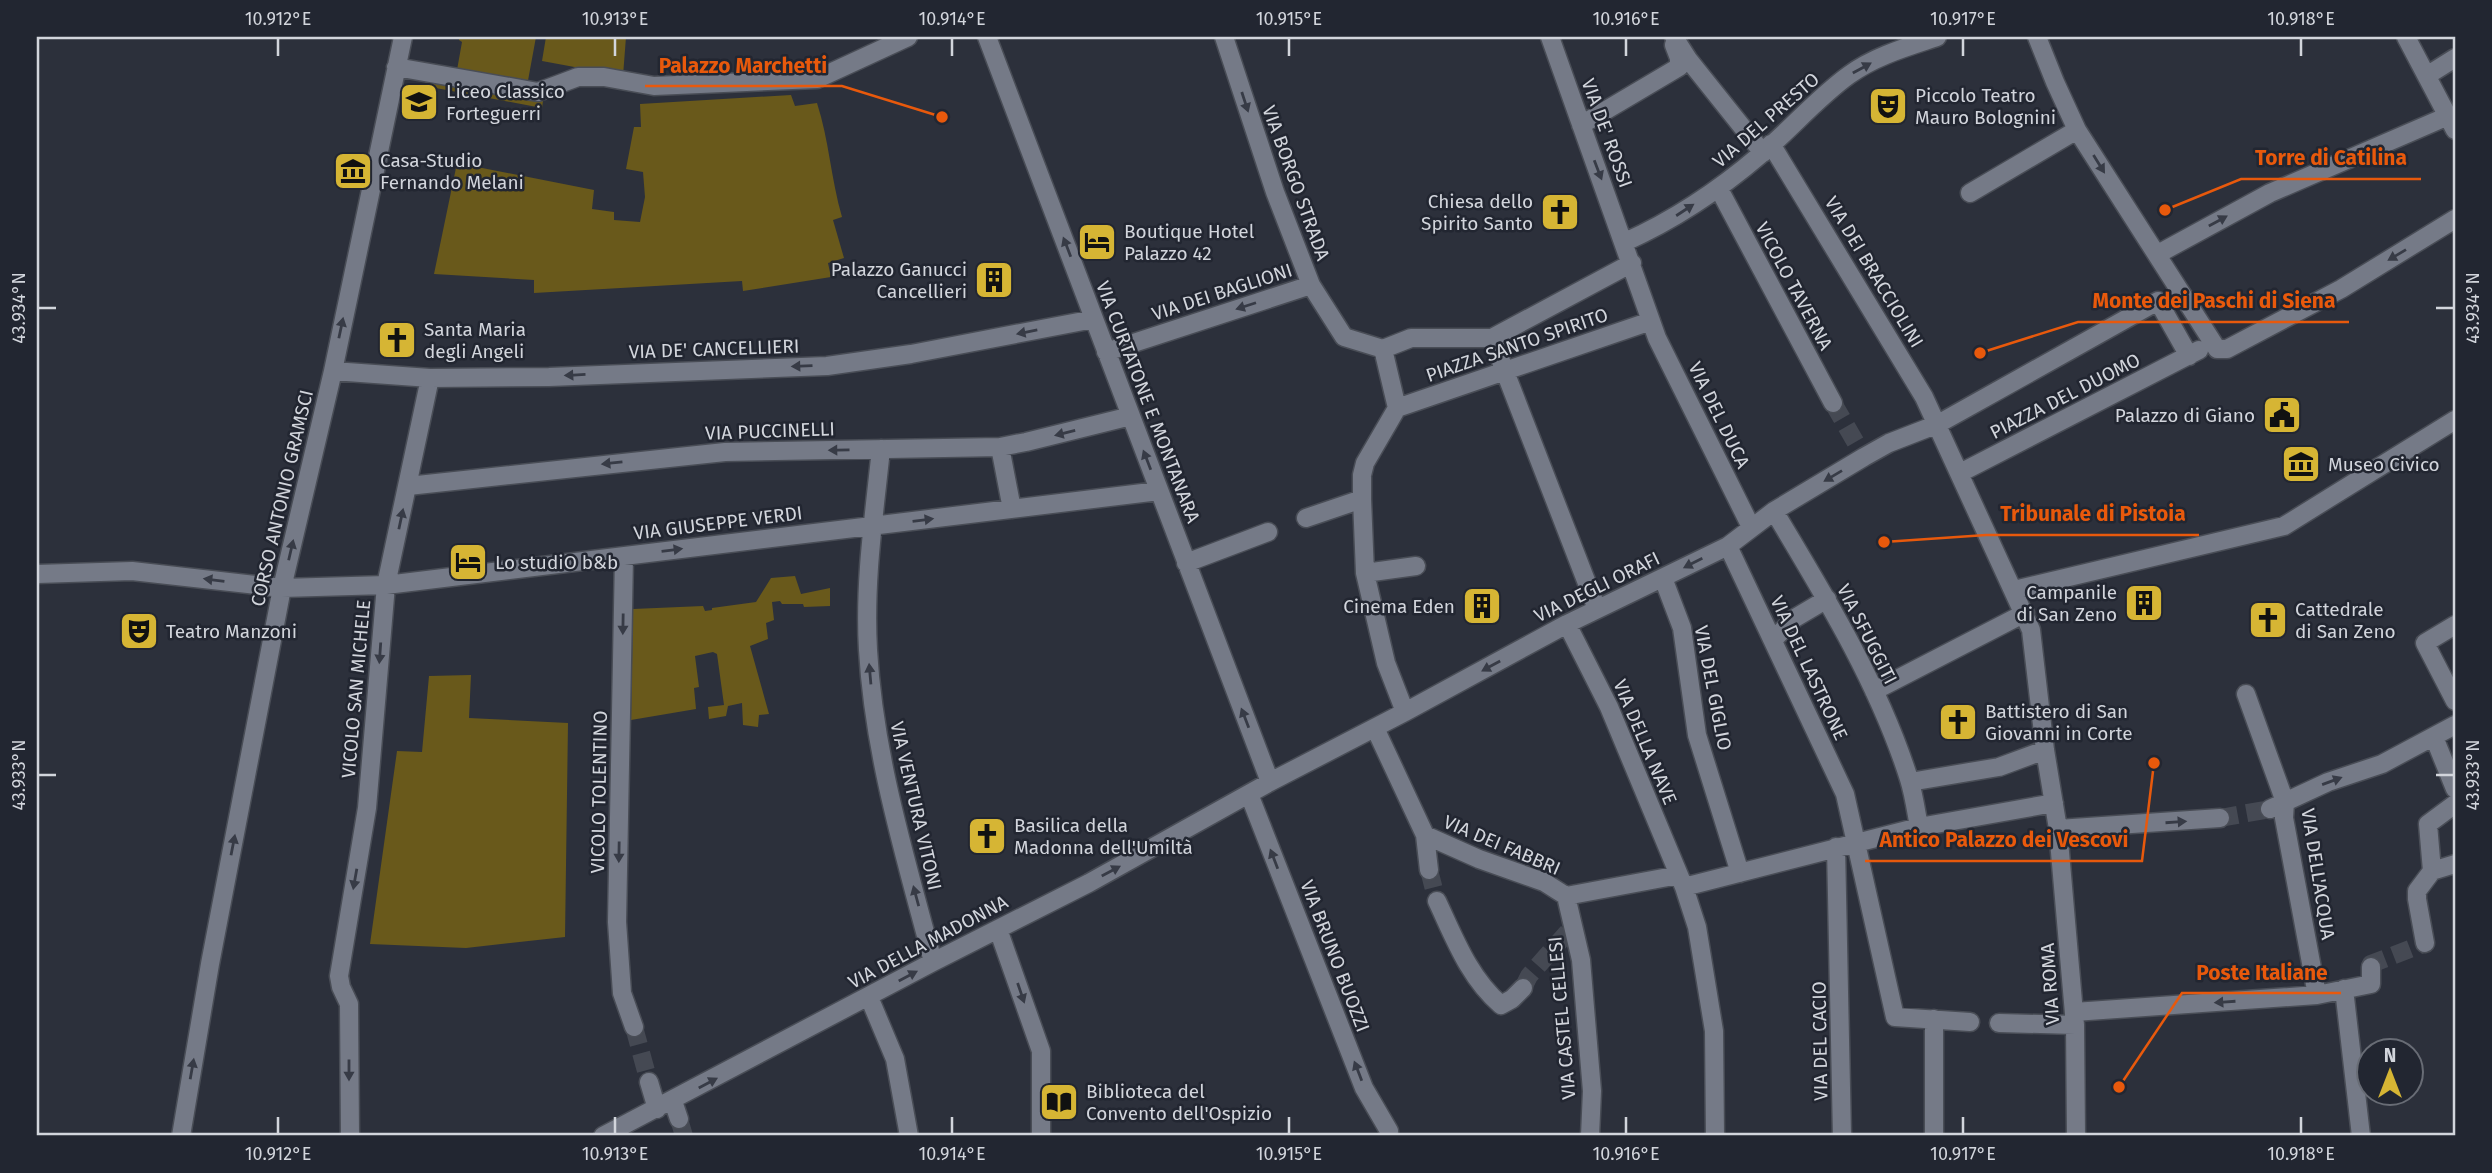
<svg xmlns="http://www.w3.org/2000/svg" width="2492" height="1173" viewBox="0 0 2492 1173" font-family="'Fira Sans',sans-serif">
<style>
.green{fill:#69591b}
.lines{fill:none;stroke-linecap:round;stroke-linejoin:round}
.minor-tunnel{stroke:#454953;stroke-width:18;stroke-dasharray:18 9;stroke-linecap:butt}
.minor-casing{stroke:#494d56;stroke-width:21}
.minor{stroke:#757a87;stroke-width:18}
.oneway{fill:#373b46}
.ticks{fill:none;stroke:#d2d5dc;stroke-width:2.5}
.labels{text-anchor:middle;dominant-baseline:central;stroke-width:5;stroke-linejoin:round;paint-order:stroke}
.poi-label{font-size:19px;fill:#d2d5dc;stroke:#222631;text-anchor:start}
.street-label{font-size:19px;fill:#d2d5dc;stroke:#222631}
.leader{fill:none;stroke:#e8590c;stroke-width:2.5}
.callout-dot{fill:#e8590c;stroke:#222631;stroke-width:2.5}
.callout-label{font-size:21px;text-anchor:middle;font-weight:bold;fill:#e8590c;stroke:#222631;stroke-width:5;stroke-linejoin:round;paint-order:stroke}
.neatline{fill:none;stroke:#d2d5dc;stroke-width:2.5}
.ticks-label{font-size:18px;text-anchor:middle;fill:#d2d5dc}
</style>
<rect width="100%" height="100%" fill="#2c303b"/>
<!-- green -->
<path class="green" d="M459,37H536L527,86L457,70L462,42L459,40Z
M546,37H626L623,76L542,61Z
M426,79L543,101L542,108L425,86Z
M791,95L795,106L817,103C829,140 831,179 842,217L833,220L844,258L828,263L831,277L743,291L742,281L534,293V280L434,274L457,163L594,190L592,209L614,212V220L640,222L645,197L643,172L626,169L634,127H641L640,104Z
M795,576L801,594L830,588V606L804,607L803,604H782L780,601L772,602L774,620L766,623L768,639L750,646L769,714L759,715L758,727L743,725L742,703L728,706L726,716L709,719L708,707L724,705L717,654L713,652L695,656L699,687L694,688L696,709L631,720L633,609L703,606L705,611L712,610V608L756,602L771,578Z
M471,675L469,718L568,723L565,937L466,948L370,944L397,751L422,752L429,676Z"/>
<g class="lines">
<!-- minor-tunnel -->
<path class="minor-tunnel" d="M1833,403L1860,450
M2220,818L2270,809
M1429,870L1437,901
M2371,967V964L2425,943
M1523,988L1529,976L1574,925
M634,1027L649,1082
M679,1119L684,1136"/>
<!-- minor casing -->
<g class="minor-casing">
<path id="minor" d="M987,37L1270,782
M1224,37L1275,192L1311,285L1344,337L1383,349L1411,338H1492L1632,263
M1550,37L1657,338L1751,527
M1674,37L1688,59L1763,153
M2037,37L2055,82L2077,130L2217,349H2227L2341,289L2455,219
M2406,37L2455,130
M396,67L538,92L578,77H604L654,86L817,79L908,37
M2428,75L2455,58
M1581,125L1679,67V58L1674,45
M1771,144L1924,397L2031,630L2045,750L2058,829L2075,1025L2076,1136
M1719,189L1833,403
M1970,193L2077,130
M1625,242C1674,220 1719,190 1760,155C1790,130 1817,98 1849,75C1875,56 1907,47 1937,37
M2158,254L2270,193L2448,116
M1492,338L1597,609
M1383,349L1397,408L1651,321
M1106,352L1311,285
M333,371L430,378L549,377L827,366L911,354L1094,319
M1397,408L1365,463L1362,475V499L1365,573L1386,663L1405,712
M1000,447L1012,509
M881,449C874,516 864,583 868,650C874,757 906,859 933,962
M1960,473L2199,350
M408,486L725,452L1000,447L1026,442L1131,416
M1774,511C1825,596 1879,684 1909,779C1914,795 1916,811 1919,827
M1306,518L1362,499
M1728,546L1845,794L1895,1017L1970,1022
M624,556L617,922L622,993L634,1027
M1186,563L1268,532
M1365,573L1416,566
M37,574L132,571L282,588L386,585L1159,491
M1663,578L1682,628L1697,735L1740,873
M2014,590L2284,526L2455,420
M1567,624L1609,707L1684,887L1697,927L1714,1031L1715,1136
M2455,625L2425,643L2455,701
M1773,640L1795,618L1827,599
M1874,691L2025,613
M2246,694L2285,802L2284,818L2317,995
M1375,728L1425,835L1479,859L1544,882L1566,896L1679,875
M2434,737L2455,789
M1910,782L1999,767L2045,750
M1249,794L1364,1088L1389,1131
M2270,809L2328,782L2382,764L2455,725
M2058,829L2220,818
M1425,835L1429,870
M1836,847L1842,1136
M2432,871L2455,864
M1684,887L1919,827L2054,803
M1566,896L1581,960L1592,1091L1590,1136
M1437,901C1454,937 1469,978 1501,1005L1512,999L1523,988
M998,929L1041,1051V1136
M2425,943L2417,899V891L2432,871L2428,824L2455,804
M2344,989L2361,1136
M869,997L895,1059L909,1136
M2074,1012L2317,995L2371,984V967
M1934,1019V1136
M1999,1023L2075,1025
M649,1082L657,1109
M673,1101L679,1119
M181,1136L210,964L282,588L333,371L403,37
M350,1136L349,1004L341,987L339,976L367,808L386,585L430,378
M603,1136L933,962L1089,883L1270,782L1405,712L1567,624L1728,546L1774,511L1864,457L1889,443L1938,424L2158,301L2189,356"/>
</g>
<!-- minor -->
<use href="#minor" class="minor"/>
</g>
<!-- one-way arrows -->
<defs><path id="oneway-solid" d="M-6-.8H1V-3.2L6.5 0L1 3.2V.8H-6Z" transform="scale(1.75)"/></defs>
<g class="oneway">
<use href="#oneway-solid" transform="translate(1862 68) rotate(-29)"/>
<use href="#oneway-solid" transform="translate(1245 102) rotate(72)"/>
<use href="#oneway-solid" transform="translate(2099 164) rotate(58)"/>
<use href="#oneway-solid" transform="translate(1598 170) rotate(69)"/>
<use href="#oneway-solid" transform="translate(1685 210) rotate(-33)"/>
<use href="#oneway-solid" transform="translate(2218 221) rotate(-29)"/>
<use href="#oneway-solid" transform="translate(1067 247) rotate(-111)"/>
<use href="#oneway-solid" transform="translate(2397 255) rotate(149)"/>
<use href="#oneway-solid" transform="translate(1246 306) rotate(162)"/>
<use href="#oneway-solid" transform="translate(341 328) rotate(-78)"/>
<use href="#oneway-solid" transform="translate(1027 332) rotate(169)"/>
<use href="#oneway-solid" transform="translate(802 366) rotate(178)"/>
<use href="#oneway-solid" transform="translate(575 375) rotate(177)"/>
<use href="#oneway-solid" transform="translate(1065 433) rotate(166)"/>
<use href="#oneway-solid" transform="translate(839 450) rotate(179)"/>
<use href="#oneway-solid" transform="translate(1147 460) rotate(-111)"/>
<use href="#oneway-solid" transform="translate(612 463) rotate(174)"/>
<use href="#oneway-solid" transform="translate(1833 476) rotate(149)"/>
<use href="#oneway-solid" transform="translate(401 519) rotate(-78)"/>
<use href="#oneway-solid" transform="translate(923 520) rotate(-7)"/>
<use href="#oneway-solid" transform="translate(291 550) rotate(-77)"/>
<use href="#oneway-solid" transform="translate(672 550) rotate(-7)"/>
<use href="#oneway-solid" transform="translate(1693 563) rotate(153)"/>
<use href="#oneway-solid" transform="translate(214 580) rotate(-173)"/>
<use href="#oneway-solid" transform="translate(623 624) rotate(91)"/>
<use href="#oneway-solid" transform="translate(380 653) rotate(94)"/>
<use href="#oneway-solid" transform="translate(1491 666) rotate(151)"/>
<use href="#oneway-solid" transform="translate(870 674) rotate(-95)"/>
<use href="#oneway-solid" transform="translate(1245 718) rotate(-111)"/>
<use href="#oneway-solid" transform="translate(2332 781) rotate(-20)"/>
<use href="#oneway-solid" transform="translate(2176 822) rotate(-4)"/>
<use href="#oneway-solid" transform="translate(233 845) rotate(-79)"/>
<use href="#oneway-solid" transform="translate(619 852) rotate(91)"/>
<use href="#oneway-solid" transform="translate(1274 859) rotate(-111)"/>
<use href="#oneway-solid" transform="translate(1111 871) rotate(-28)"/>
<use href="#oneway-solid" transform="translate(355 879) rotate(100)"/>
<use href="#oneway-solid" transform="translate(916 896) rotate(-105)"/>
<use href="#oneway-solid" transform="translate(908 976) rotate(-28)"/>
<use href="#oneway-solid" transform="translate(1021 993) rotate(71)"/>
<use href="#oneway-solid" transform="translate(2225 1002) rotate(176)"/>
<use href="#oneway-solid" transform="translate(192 1069) rotate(-80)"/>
<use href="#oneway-solid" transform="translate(349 1070) rotate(90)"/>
<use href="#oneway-solid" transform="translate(1358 1071) rotate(-111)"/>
<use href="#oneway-solid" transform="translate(708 1083) rotate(-28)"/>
</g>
<!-- ticks -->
<path class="ticks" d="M278,38V56M615,38V56M952,38V56M1289,38V56M1626,38V56M1963,38V56M2301,38V56M38,308H56M2436,308H2454M38,775H56M2436,775H2454M278,1117V1134M615,1117V1134M952,1117V1134M1289,1117V1134M1626,1117V1134M1963,1117V1134M2301,1117V1134"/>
<!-- icons -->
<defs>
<g id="school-square" transform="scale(2.0125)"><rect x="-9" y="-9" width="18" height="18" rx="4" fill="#d6b534" stroke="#222631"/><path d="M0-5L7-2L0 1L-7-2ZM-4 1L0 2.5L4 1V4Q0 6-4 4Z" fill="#111"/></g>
<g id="theatre-square" transform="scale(2.0125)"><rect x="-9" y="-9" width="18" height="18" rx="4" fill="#d6b534" stroke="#222631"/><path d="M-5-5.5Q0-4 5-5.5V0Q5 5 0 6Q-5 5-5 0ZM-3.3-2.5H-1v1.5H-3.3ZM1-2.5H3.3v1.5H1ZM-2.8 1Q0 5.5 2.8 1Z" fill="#111"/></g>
<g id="museum-square" transform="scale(2.0125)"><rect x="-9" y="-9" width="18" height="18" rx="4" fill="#d6b534" stroke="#222631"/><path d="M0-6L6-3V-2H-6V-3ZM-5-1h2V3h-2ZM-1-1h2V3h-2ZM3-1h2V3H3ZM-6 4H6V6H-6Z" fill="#111"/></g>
<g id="church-square" transform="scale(2.0125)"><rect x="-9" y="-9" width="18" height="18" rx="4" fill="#d6b534" stroke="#222631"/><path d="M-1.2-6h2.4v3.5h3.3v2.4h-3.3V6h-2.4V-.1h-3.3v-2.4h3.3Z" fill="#111"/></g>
<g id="hotel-square" transform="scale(2.0125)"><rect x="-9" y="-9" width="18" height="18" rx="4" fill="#d6b534" stroke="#222631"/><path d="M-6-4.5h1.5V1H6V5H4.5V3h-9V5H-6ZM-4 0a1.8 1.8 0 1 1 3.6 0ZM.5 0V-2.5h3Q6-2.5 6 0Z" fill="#111"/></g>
<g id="building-square" transform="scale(2.0125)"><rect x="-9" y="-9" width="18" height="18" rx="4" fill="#d6b534" stroke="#222631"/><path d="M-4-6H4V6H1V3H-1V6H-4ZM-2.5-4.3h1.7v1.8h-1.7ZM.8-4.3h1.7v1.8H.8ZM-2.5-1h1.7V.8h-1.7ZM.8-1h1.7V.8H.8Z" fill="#111"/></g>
<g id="civic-square" transform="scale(2.0125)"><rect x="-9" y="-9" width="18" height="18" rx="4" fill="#d6b534" stroke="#222631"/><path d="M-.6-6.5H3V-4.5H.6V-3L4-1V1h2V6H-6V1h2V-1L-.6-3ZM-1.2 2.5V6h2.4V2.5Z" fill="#111"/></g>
<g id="library-square" transform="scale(2.0125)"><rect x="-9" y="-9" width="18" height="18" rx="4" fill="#d6b534" stroke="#222631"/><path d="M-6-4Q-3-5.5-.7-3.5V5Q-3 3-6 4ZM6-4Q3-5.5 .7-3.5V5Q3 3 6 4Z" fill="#111"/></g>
</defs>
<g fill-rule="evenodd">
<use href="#school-square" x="419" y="102"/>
<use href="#theatre-square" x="1888" y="106"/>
<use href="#museum-square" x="353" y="171"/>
<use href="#church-square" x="1560" y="212"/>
<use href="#hotel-square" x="1097" y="242"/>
<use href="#building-square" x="994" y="280"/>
<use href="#church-square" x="397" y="340"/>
<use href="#civic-square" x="2282" y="415"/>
<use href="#museum-square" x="2301" y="464"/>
<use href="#hotel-square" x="468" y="562"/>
<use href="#building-square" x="2144" y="603"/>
<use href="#building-square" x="1482" y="606"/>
<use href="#church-square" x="2268" y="620"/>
<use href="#theatre-square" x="139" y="631"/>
<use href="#church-square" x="1958" y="722"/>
<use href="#church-square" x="987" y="836"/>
<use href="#library-square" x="1059" y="1102"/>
</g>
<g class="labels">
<!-- poi labels -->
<g class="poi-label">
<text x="446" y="91">Liceo Classico<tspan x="446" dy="22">Forteguerri</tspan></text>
<text x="1915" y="95">Piccolo Teatro<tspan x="1915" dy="22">Mauro Bolognini</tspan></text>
<text x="380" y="160">Casa-Studio<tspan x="380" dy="22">Fernando Melani</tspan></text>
<text x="1533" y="201" text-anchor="end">Chiesa dello<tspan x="1533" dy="22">Spirito Santo</tspan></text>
<text x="1124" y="231">Boutique Hotel<tspan x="1124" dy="22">Palazzo 42</tspan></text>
<text x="967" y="269" text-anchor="end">Palazzo Ganucci<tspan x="967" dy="22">Cancellieri</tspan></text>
<text x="424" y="329">Santa Maria<tspan x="424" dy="22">degli Angeli</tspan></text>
<text x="2255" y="415" text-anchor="end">Palazzo di Giano</text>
<text x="2328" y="464">Museo Civico</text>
<text x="495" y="562">Lo studiO b&amp;b</text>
<text x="2117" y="592" text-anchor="end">Campanile<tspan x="2117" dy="22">di San Zeno</tspan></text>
<text x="1455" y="606" text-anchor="end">Cinema Eden</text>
<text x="2295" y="609">Cattedrale<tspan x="2295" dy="22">di San Zeno</tspan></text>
<text x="166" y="631">Teatro Manzoni</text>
<text x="1985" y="711">Battistero di San<tspan x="1985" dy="22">Giovanni in Corte</tspan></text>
<text x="1014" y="825">Basilica della<tspan x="1014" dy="22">Madonna dell'Umiltà</tspan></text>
<text x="1086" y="1091">Biblioteca del<tspan x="1086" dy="22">Convento dell'Ospizio</tspan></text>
</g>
<!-- street labels -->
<g class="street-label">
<text transform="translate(1766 120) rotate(-41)">VIA DEL PRESTO</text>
<text transform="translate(1607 133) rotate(70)">VIA DE' ROSSI</text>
<text transform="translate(1296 183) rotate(70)">VIA BORGO STRADA</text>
<text transform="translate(1874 272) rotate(59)">VIA DEI BRACCIOLINI</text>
<text transform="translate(1794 286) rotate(62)">VICOLO TAVERNA</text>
<text transform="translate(1222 292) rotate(-18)">VIA DEI BAGLIONI</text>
<text transform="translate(1517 345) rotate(-19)">PIAZZA SANTO SPIRITO</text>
<text transform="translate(714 349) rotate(-2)">VIA DE' CANCELLIERI</text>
<text transform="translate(2065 396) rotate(-27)">PIAZZA DEL DUOMO</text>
<text transform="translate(1148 402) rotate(69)">VIA CURTATONE E MONTANARA</text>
<text transform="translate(1719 415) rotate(64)">VIA DEL DUCA</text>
<text transform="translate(770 431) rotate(-2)">VIA PUCCINELLI</text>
<text transform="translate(282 498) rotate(-77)">CORSO ANTONIO GRAMSCI</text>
<text transform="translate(718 523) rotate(-7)">VIA GIUSEPPE VERDI</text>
<text transform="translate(1597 587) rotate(-26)">VIA DEGLI ORAFI</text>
<text transform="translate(1867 634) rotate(63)">VIA SFUGGITI</text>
<text transform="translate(1809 668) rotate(65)">VIA DEL LASTRONE</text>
<text transform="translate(1713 688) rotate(79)">VIA DEL GIGLIO</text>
<text transform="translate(356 689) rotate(-85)">VICOLO SAN MICHELE</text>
<text transform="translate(1645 742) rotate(67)">VIA DELLA NAVE</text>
<text transform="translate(599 792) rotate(-89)">VICOLO TOLENTINO</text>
<text transform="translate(916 806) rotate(77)">VIA VENTURA VITONI</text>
<text transform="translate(1502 845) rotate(23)">VIA DEI FABBRI</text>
<text transform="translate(2318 874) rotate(81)">VIA DELL'ACQUA</text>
<text transform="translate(928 942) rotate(-28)">VIA DELLA MADONNA</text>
<text transform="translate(1335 956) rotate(69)">VIA BRUNO BUOZZI</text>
<text transform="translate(2050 984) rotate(-94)">VIA ROMA</text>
<text transform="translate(1562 1018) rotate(-95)">VIA CASTEL CELLESI</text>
<text transform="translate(1820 1041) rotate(-91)">VIA DEL CACIO</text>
</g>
</g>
<!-- callouts -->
<path class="leader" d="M942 117L842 86H645M2165 210L2241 179H2421M1980 353L2078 322H2349M1884 542L1986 535H2199M2154 763L2142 861H1865M2119 1087L2182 993H2341"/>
<g class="callout-dot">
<circle cx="942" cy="117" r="7"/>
<circle cx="2165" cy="210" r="7"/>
<circle cx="1980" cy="353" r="7"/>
<circle cx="1884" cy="542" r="7"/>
<circle cx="2154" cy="763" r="7"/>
<circle cx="2119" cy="1087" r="7"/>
</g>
<g class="callout-label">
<text x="743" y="73">Palazzo Marchetti</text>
<text x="2331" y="165">Torre di Catilina</text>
<text x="2214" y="308">Monte dei Paschi di Siena</text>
<text x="2093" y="521">Tribunale di Pistoia</text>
<text x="2004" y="847">Antico Palazzo dei Vescovi</text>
<text x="2262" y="980">Poste Italiane</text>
</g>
<!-- border -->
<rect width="2492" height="1173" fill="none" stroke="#222631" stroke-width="77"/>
<!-- north arrow -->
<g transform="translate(2390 1072)"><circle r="33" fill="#222631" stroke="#686c75" stroke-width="2"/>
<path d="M0-5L12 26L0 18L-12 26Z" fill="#d6b534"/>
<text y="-10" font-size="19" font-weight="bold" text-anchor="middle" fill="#d2d5dc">N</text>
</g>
<rect x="38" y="38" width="2416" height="1096" class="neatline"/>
<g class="ticks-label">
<text x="278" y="25">10.912°E</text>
<text x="615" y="25">10.913°E</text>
<text x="952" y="25">10.914°E</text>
<text x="1289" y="25">10.915°E</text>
<text x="1626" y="25">10.916°E</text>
<text x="1963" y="25">10.917°E</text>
<text x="2301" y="25">10.918°E</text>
<text transform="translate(19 308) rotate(-90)" y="6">43.934°N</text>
<text transform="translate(2473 308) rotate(-90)" y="6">43.934°N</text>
<text transform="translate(19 775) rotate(-90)" y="6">43.933°N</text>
<text transform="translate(2473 775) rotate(-90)" y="6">43.933°N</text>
<text x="278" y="1160">10.912°E</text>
<text x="615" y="1160">10.913°E</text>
<text x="952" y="1160">10.914°E</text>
<text x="1289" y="1160">10.915°E</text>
<text x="1626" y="1160">10.916°E</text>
<text x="1963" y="1160">10.917°E</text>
<text x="2301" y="1160">10.918°E</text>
</g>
</svg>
